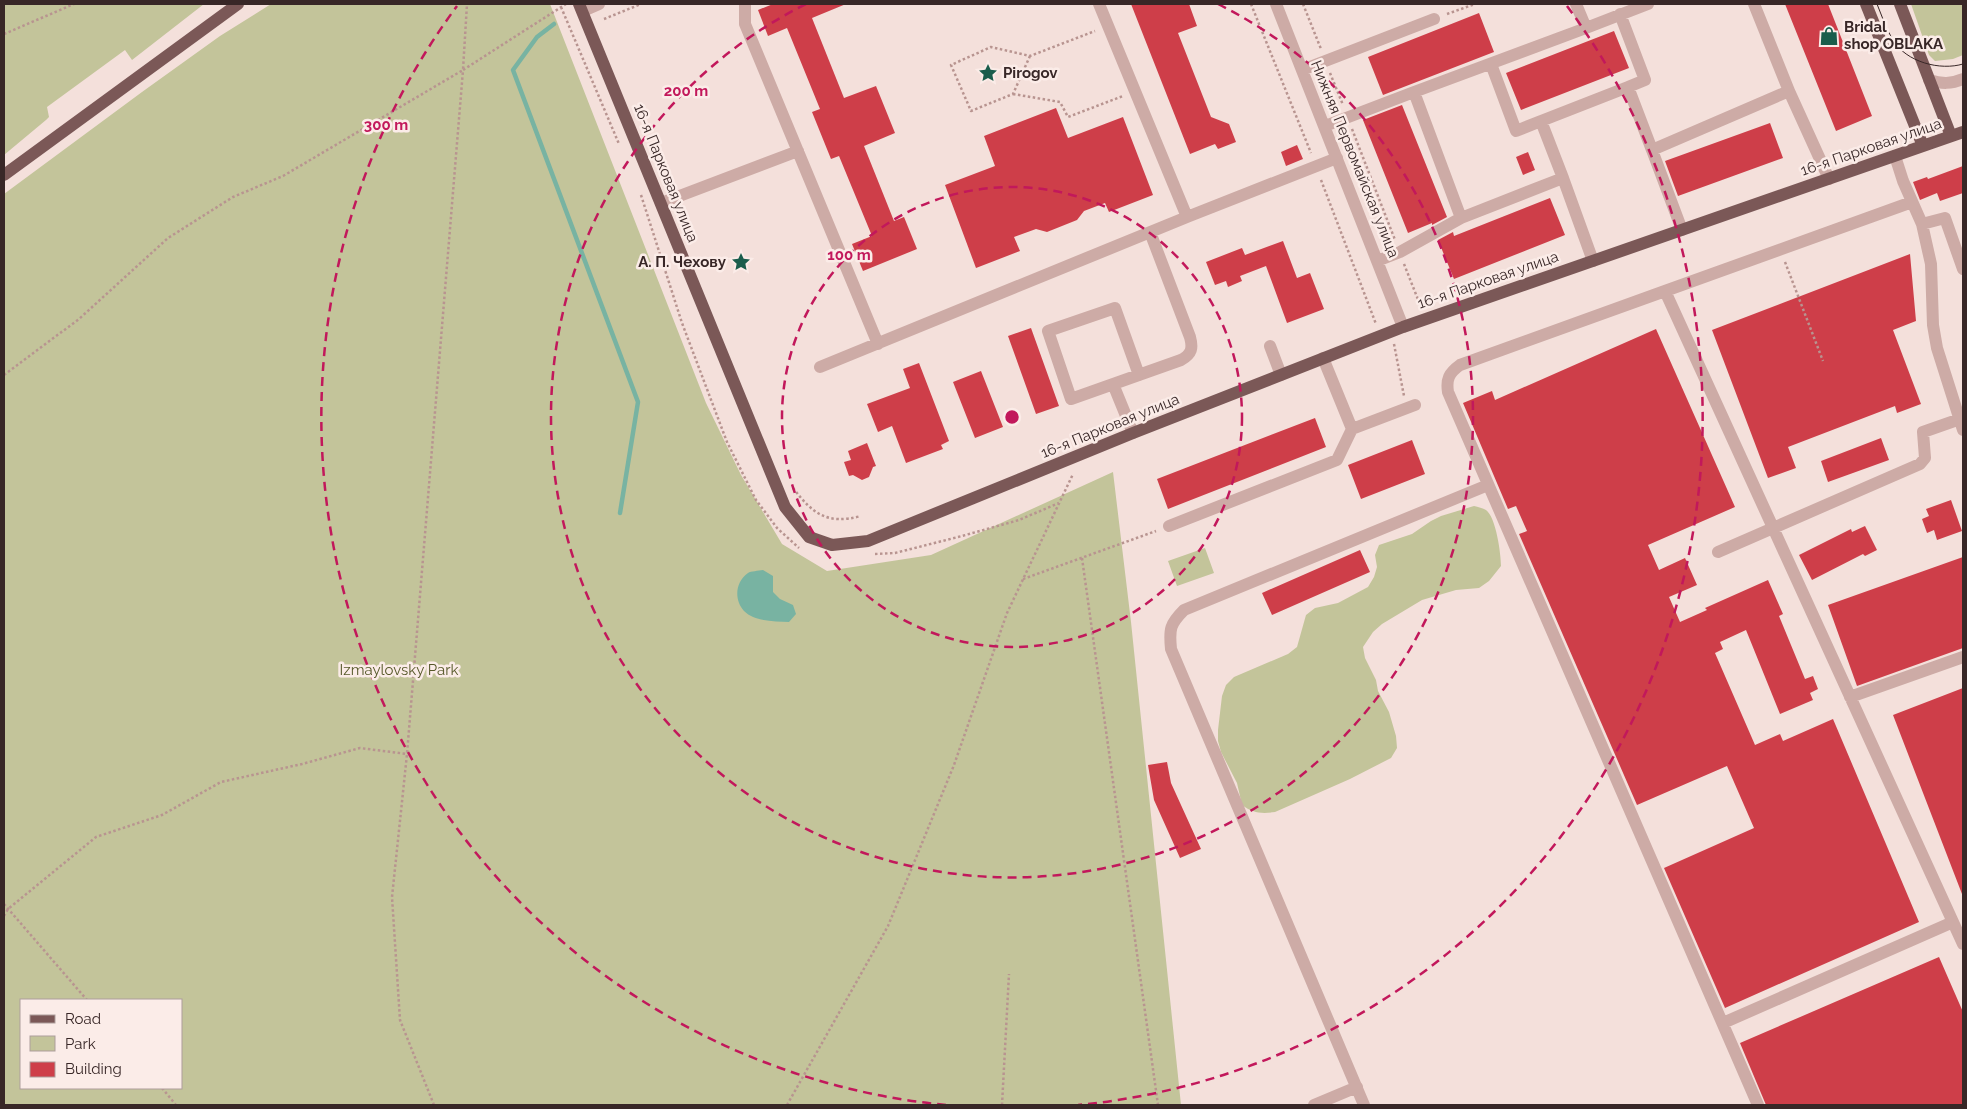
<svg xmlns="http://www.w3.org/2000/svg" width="1967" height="1109" viewBox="0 0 1967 1109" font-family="Raleway,sans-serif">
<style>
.green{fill:#c3c49a;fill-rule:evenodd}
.water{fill:#78b3a2}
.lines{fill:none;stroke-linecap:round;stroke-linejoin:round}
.stream{stroke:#78b3a2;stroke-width:4.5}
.building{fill:#ce3e49}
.path{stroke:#b89490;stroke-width:2.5;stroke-dasharray:2.5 2.5;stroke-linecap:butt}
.minor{stroke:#cdaba6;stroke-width:12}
.major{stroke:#7b5857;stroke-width:12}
.tram{stroke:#382727;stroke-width:1}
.ring{fill:none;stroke:#c2185b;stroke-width:2.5;stroke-dasharray:9 6}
.labels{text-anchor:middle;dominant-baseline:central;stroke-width:5;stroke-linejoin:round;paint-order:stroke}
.poi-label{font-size:15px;font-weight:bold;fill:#382727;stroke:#fbece8;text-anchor:start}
.street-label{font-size:15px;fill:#382727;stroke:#fbece8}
.park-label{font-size:15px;fill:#565829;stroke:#fbece8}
.centre{fill:#c2185b;stroke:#fbece8;stroke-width:2.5}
.ring-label{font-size:15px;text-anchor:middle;font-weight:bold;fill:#c2185b;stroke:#fbece8;stroke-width:5;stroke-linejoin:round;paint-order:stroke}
</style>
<rect width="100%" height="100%" fill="#f4e0db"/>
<!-- green -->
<path class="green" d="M4,4H204L132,60L125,50L47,107L49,117L46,120L4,155Z
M271,4H550L706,403L741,475L782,544L827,571L931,555L1113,472L1131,622L1181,1105H4V194L142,92L220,36ZM21,1000H181V1088H21Z
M1911,4H1963V55L1953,59L1935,61L1929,55Z
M1474,506C1478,507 1483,508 1486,510C1496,517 1501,554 1501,566L1489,581L1479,588L1456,590L1422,600L1382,624L1373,632L1363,647L1365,658L1376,680L1378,691L1389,712L1396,736L1397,748L1391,758L1350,779L1275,812C1261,814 1253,813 1242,805L1237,783L1221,752L1218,741V730L1222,696L1226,685L1234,677L1288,654L1297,647L1306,615L1315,608L1338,603L1368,587L1374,577L1377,567L1375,555L1379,545L1412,534L1431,521L1441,516Z
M1205,548L1214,573L1177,586L1168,561Z"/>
<!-- water -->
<path class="water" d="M763,570L773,576V592L780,599L793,605L796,614L789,622C775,621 755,622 744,611C734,600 735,582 748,573C751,571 758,571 763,570Z"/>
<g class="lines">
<!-- stream -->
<path class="stream" d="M554,24L537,37L513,70L638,402L620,513"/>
</g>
<!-- building -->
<path class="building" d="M773,4H846L812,18L844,98L876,86L895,133L864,146L894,221L904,217L917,249L863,271L852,244L872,236L839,156L831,159L812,112L820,109L787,28L768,36L758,10Z
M1131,4H1189L1197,26L1178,33L1211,117L1229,124L1236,142L1218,149L1215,144L1190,154Z
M1785,4H1828L1872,116L1836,131Z
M1479,13L1494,52L1383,95L1368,57Z
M1614,31L1629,68L1521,110L1506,73Z
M1402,105L1447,217L1432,225V223L1408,233L1363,120Z
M1056,108L1068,138L1123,117L1153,195L1109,212L1105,203L1084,211L1077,220L1047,232L1036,229L1014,237L1020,251L976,268L945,185L995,166L984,136Z
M1770,123L1783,158L1678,196L1665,161Z
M1297,145L1303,159L1286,166L1281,152Z
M1528,152L1535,170L1523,175L1516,157Z
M1963,166V193L1940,201L1937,193L1920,200L1913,182L1927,177L1928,179Z
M1550,198L1565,235L1454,279L1438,240L1453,232L1454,236Z
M1283,241L1297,278L1310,273L1324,309L1287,323L1266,266L1240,276L1242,281L1228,287L1226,281L1215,285L1206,262L1242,248L1245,255Z
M1910,254L1916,321L1893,330L1921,404L1897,413L1895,406L1788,447L1796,468L1768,478L1712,330Z
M1031,328L1059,406L1036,414L1008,336Z
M1656,329L1735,507L1648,545L1659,570L1685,558L1697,585L1669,597L1680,622L1707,610L1705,608L1768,580L1783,614L1779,616L1805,679L1813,676L1818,689L1810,693L1813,700L1780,714L1746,630L1720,642L1723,649L1715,653L1755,745L1780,734L1783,741L1833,719L1919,922L1725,1008L1664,868L1754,828L1727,766L1637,805L1519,534L1527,531L1516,506L1508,509L1463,403L1492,391L1495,400Z
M919,363L949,441L941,445L943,449L906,463L892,426L878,432L867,404L910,388L903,369Z
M981,371L1003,427L975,438L953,382Z
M1315,418L1326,447L1168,509L1157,479Z
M1881,438L1889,460L1828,482L1821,461Z
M1412,440L1425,474L1361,499L1348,465Z
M867,443L876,466L873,467L869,477L862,480L853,475L849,476L844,462L851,460L848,451Z
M1951,500L1962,531L1937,540L1934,530L1927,533L1922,519L1929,516L1926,509Z
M1865,526L1877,550L1865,556L1863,554L1812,580L1799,555L1851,529L1852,532Z
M1360,550L1370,572L1272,615L1262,593Z
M1963,557V648L1857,686L1828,605Z
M1963,688V894H1962L1893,715Z
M1167,762L1171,783L1201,849L1180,858L1154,800L1148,765Z
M1939,957L1963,1012V1105H1766L1740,1043Z"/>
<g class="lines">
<!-- path -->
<path class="path" d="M1251,4L1311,153
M1303,4L1321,49
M561,7L619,144
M1447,14L1475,4
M604,19L641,4
M4,34L74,4
M1030,56L1013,94L971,111L951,65L991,47L1030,56L1095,31
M1330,73L1343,105
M1013,94L1060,102L1068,117L1123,96
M1352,129L1395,240
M1321,180L1376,324
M641,195L682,323L727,442L756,500L777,528L799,548
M1785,262L1823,361
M1404,264L1419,302
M1394,344L1404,396
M4,375L79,319L168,238L233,197L283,176L463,70L467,4
M793,488C813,514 827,525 861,516
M875,554L895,553L962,536L1019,520L1059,503
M1082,558L1158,1105
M1023,579L1156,531
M4,904L87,1000
M4,916L8,909L96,837L162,815L221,782L302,764L360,748L407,754
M162,1088L176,1105
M434,1105L400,1020L392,897L407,754L463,70L566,4
M787,1105L888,926L954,765L1007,613L1073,474
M1002,1105L1009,974"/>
<!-- minor -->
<path class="minor" d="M745,4V24L750,36L878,344
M1099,4L1187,217L1337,158
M1276,4L1403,327
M1576,4L1586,28L1648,4
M1754,4L1789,91
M583,11L599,4
M1620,14L1645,80L1628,87
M1491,64L1516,131L1541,121
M1302,70L1434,19
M1929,80C1942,84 1951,84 1963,79
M1414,92L1586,28
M1325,126L1414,92L1461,218L1400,252L1377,261
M1652,150L1682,230
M1895,156L1903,181L1922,224L1931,264L1933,325L1937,348L1963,430
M1563,178L1541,121L1628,87L1652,150L1789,91L1829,179
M661,203L798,151
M1461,218L1563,178L1593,261
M1922,224L1945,218L1963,269
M1665,291L1912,202
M1270,346L1281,375
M1323,358L1352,429L1415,405
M820,367L1187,217
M1139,375L1115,308L1048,331L1071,399L1181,360C1192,354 1193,348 1190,337L1150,232
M1113,384L1133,433
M1169,526L1337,460L1352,429
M1718,552L1920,464L1925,458L1923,432L1960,419
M1850,697L1963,657
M1723,1023L1953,922
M1314,1105L1357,1087
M1364,1105L1171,649C1169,629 1170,624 1184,610L1488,485
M1758,1105L1448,392C1446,379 1449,373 1460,365L1665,291L1963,944"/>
<!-- major -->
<path class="major" d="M579,4L785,507L809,537L832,545L868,541L1133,433L1403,327L1963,132
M1866,4L1923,146
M1900,4L1951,136
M4,175L238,4"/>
<!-- tram -->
<path class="tram" d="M1877,4C1882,16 1886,29 1893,40C1906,62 1940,71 1963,64"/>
</g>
<!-- distance rings -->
<g class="ring">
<circle cx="1012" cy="417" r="230"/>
<path d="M1218 4A461 461 0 1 1 806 4"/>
<path d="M946 1105A691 691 0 0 1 457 6M1567 6A691 691 0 0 1 1078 1105"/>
</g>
<!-- icons -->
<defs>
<g id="shop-bare" transform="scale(1.5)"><path d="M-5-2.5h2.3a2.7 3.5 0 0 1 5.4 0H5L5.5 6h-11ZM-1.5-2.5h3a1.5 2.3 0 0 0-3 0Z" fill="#1a5d4c" stroke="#fbece8" stroke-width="2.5" paint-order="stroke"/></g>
<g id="sight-bare" transform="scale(1.5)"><path d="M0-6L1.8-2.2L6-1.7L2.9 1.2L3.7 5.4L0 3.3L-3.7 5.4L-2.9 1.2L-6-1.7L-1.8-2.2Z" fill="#1a5d4c" stroke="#fbece8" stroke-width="2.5" paint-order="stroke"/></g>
</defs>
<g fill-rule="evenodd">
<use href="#shop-bare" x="1829" y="36"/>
<use href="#sight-bare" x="988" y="73"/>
<use href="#sight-bare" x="741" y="262"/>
</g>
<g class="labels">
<!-- poi labels -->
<g class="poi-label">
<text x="1844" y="27">Bridal<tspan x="1844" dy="17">shop OBLAKA</tspan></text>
<text x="1003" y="73">Pirogov</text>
<text x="726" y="262" text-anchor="end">А. П. Чехову</text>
</g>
<!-- street labels -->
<g class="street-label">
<text transform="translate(1871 147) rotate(-19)">16-я Парковая улица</text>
<text transform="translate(1355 159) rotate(68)">Нижняя Первомайская улица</text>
<text transform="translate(666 173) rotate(68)">16-я Парковая улица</text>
<text transform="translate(1488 280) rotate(-19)">16-я Парковая улица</text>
<text transform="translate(1110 426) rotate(-22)">16-я Парковая улица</text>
</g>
<!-- park labels -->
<g class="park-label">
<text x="399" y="670">Izmaylovsky Park</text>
</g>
</g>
<circle cx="1012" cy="417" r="8" class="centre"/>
<g class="ring-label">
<text x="686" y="96">200 m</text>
<text x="386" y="130">300 m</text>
<text x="849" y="260">100 m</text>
</g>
<!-- border -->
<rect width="1967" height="1109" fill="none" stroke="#382727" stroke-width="10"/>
<!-- legend -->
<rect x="20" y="999" width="162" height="90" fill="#fbece8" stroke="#ad9d9b"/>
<rect x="30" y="1015" width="25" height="8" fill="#7b5857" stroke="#ad9d9b"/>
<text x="65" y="1024" font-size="15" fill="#382727">Road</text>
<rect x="30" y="1036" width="25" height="15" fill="#c3c49a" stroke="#ad9d9b"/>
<text x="65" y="1049" font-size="15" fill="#382727">Park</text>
<rect x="30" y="1062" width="25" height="15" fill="#ce3e49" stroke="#ad9d9b"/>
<text x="65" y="1074" font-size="15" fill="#382727">Building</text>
</svg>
